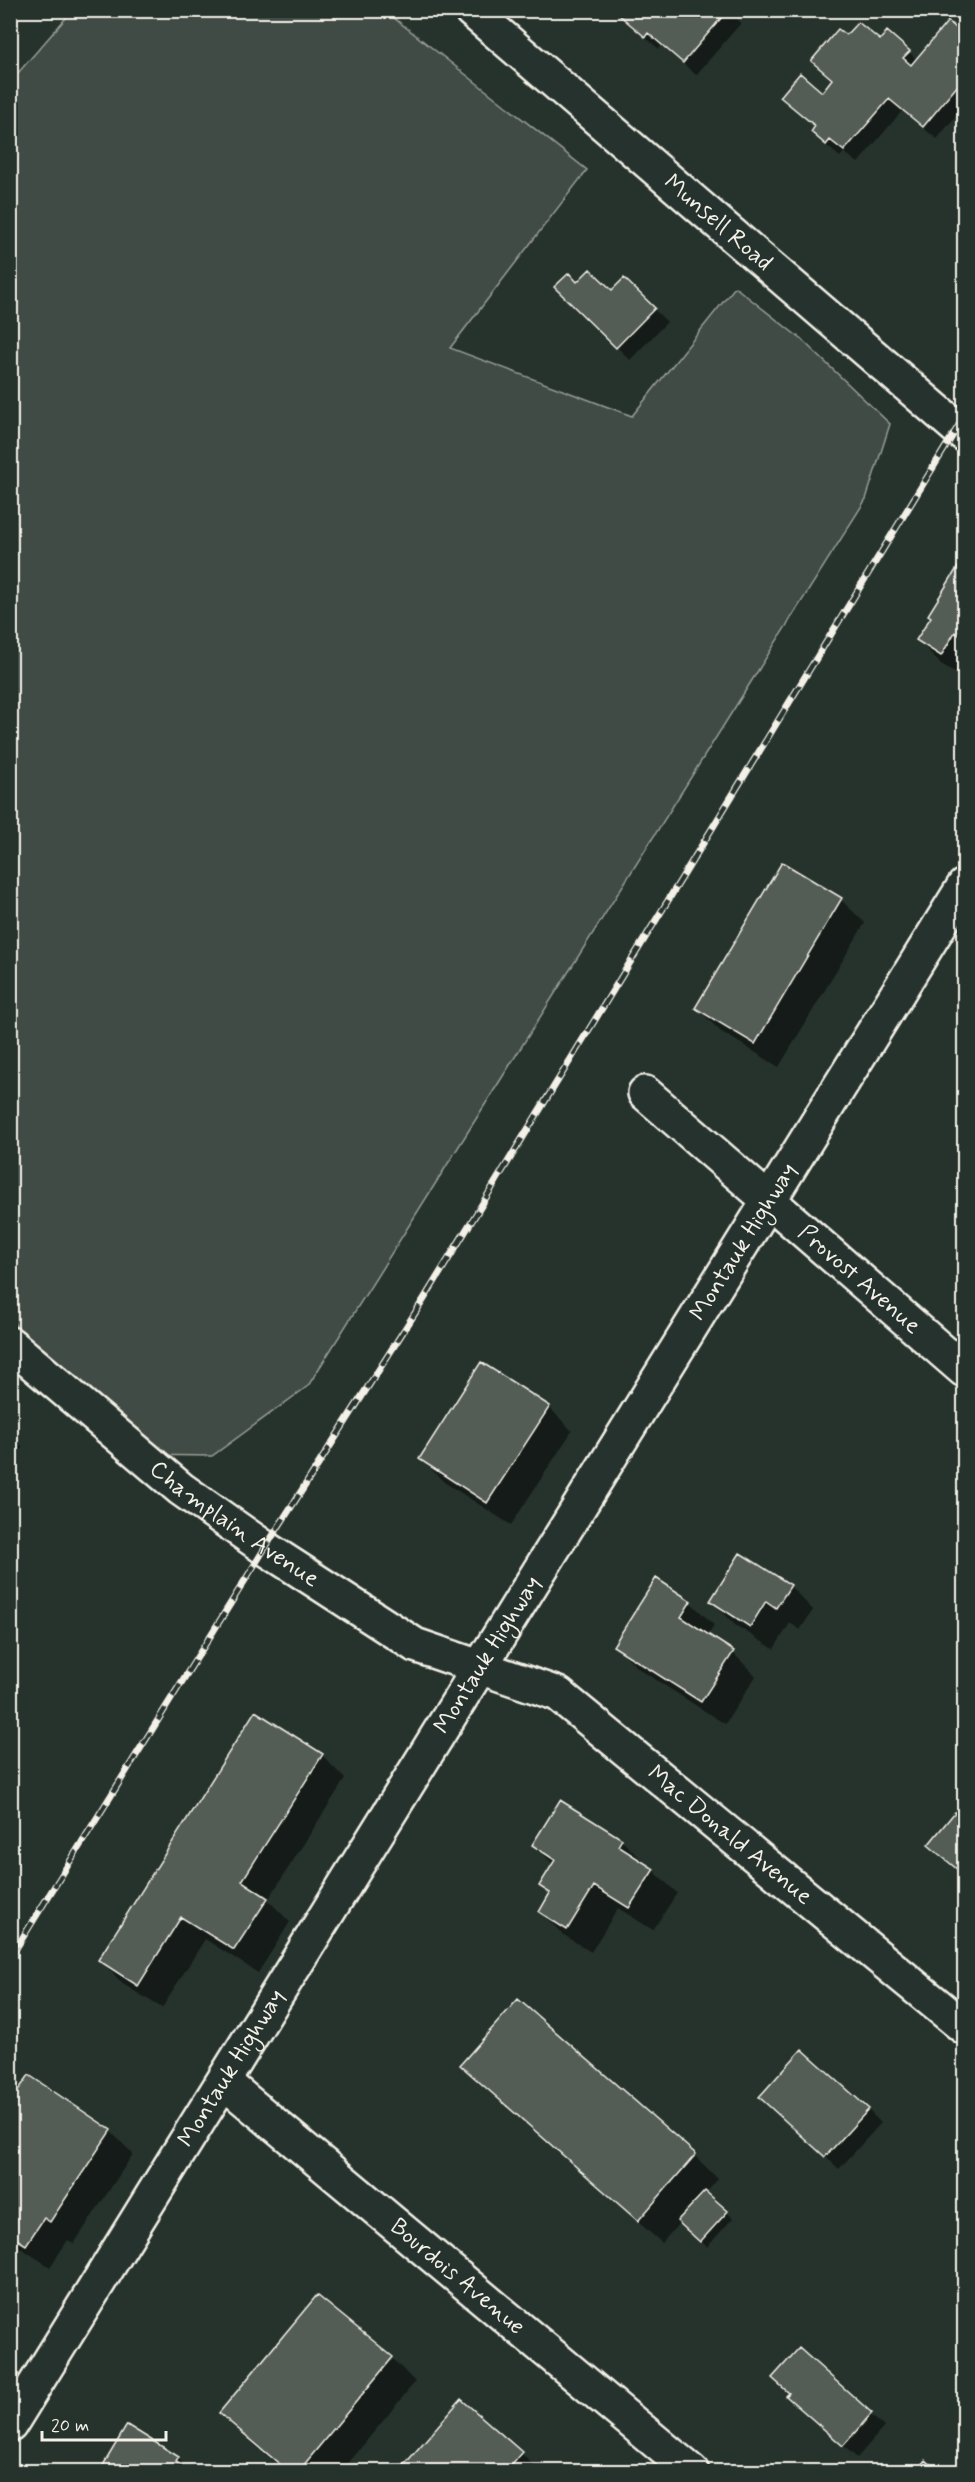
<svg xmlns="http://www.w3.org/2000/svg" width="975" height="2482" viewBox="0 0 975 2482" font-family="Mynerve,sans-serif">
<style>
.green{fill:#414b45;stroke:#9a9e96;stroke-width:1.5}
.shadow{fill:#0007}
.building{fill:#525c55;stroke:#f4f1e8;stroke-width:1.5}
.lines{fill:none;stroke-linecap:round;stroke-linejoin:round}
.minor-casing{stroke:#f4f1e8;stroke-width:38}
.primary-casing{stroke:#f4f1e8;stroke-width:38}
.minor{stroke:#26332d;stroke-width:33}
.primary{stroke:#26332d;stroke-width:33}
.rail-casing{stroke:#f4f1e8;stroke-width:7}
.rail{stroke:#26332d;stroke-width:4.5;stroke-dasharray:14;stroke-linecap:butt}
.labels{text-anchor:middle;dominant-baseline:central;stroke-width:6;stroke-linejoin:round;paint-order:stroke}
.street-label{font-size:24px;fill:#f4f1e8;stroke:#26332d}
</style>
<rect width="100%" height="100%" fill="#26332d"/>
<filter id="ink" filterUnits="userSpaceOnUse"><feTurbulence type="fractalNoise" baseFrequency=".0167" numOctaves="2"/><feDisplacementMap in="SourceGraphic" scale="12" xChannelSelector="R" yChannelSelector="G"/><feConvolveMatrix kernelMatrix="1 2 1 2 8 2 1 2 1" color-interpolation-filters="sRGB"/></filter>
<g filter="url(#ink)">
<!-- green -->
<path class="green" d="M72,11H385L587,170L450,348L632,416L735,287L801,339L890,424L866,499L308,1386L212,1456L140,1455L11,1320V81Z"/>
<!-- shadow -->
<path class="shadow" d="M651,10H729L741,23L696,75L662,45L659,49L633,27Z
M948,23L964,37V106L937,139L902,111L858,163L844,152L840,157L826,145L813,132L816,127L782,97L822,94L833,80L813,61L846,37L880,42L909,52L917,60Z
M624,280L667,322L630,360L557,287L577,284L612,292Z
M964,560V678L941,664L918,640L933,617L930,614Z
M782,864L841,900L865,923L779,1067L720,1031L697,1008Z
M549,1407L572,1431L511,1525L444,1482L421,1459Z
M10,1434L23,1447L10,1461Z
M790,1586L813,1610L800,1630L790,1623L774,1649L735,1625L712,1601Z
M690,1602L714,1625L707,1636L733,1653L756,1676L725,1724L639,1669L615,1645Z
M322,1755L345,1779L268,1900L290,1922L258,1973L205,1939L162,2008L123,1984L100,1960Z
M964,1803V1876L930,1845Z
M621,1840L677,1893L653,1930L618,1908L591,1952L564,1935L540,1912L550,1895L541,1886L554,1865L534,1845Z
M463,2065L695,2156L718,2179L706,2193L733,2218L707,2247L680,2222L662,2243L486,2089Z
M761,2097L868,2110L881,2123L839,2169Z
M10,2105L110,2131L133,2154L74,2244L68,2240L50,2267L10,2241Z
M799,2350L884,2427L857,2458L801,2409L790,2394Z
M392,2358L415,2382L341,2472H286L244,2436L221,2413Z
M521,2453L540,2472H400Z
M178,2458L191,2472H101Z"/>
<!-- building -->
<path class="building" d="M621,10H639L645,16L649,10H728L683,63L648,33L645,37L618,14Z
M948,21L964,35V78L923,127L889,99L844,151L830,140L826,145L811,132L815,126L780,97L800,73L822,92L832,79L811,61L838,29L846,35L858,22L880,40L887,31L910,51L903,58L911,65Z
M590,269L612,290L624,278L655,308L616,348L554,287L569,273L577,282Z
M964,557V632L962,637L955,632L941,656L916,640L931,617L928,615Z
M782,862L842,898L755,1044L695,1008Z
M481,1362L550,1406L487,1503L419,1459Z
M740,1553L791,1585L776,1608L766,1601L750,1627L710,1601Z
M656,1578L691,1601L681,1617L734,1651L701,1702L613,1646Z
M255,1711L323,1754L242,1881L268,1898L234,1950L181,1917L138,1986L98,1960Z
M560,1800L622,1839L618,1846L654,1869L629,1908L594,1886L567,1930L539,1912L550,1893L539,1886L555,1860L532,1845Z
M964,1801V1875L928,1845Z
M518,1999L696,2154L638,2221L460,2065Z
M802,2049L869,2109L825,2157L759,2097Z
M29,2075L111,2130L50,2222L44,2218L26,2245L10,2235V2102Z
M705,2191L728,2211L700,2242L677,2221Z
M317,2295L393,2357L298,2472H289L219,2413Z
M799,2348L872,2413L843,2446L786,2396L789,2393L772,2378Z
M461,2399L522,2452L505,2472H398Z
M127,2425L179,2457L176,2462L192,2472H99Z
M926,2460L939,2472H916Z"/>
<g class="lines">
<!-- minor casing -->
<g class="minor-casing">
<g id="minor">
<path id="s1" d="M471,10L964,434"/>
<path id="s2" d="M645,1093L964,1370"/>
<path id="s3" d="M10,1344L181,1489L265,1548L415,1645L558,1694L964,2027"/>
<path id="s4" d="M224,2082L692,2472"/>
</g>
</g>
<!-- primary casing -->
<g class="primary-casing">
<g id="primary">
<path id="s5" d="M10,2425L964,886"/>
</g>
</g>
<!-- minor -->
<use href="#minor" class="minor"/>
<!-- primary -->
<use href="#primary" class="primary"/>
<!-- rail casing -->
<g class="rail-casing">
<path id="rail" d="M10,1958L265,1548L424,1299L964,417"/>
</g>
<!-- rail -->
<use href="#rail" class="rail"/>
</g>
</g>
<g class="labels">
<!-- street labels -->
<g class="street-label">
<text stroke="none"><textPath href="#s1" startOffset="326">Munsell Road</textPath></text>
<text stroke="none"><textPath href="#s5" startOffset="1392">Montauk Highway</textPath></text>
<text stroke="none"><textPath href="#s2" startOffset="284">Provost Avenue</textPath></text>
<text stroke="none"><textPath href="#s3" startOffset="288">Champlain Avenue</textPath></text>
<text stroke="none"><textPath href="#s5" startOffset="906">Montauk Highway</textPath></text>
<text stroke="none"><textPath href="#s3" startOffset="879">Mac Donald Avenue</textPath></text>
<text stroke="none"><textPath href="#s5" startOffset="420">Montauk Highway</textPath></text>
<text stroke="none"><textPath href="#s4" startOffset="304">Bourdois Avenue</textPath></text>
</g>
</g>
<!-- margin -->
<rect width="975" height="2482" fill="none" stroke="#26332d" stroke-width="36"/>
<rect x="18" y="18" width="939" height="2446" fill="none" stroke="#f4f1e8" stroke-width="2" filter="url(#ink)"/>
<!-- scale -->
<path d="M42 2431v9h124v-9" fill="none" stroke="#f4f1e8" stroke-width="3"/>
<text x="51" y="2431" font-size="18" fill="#f4f1e8" stroke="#26332d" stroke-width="4.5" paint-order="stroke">20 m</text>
</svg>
